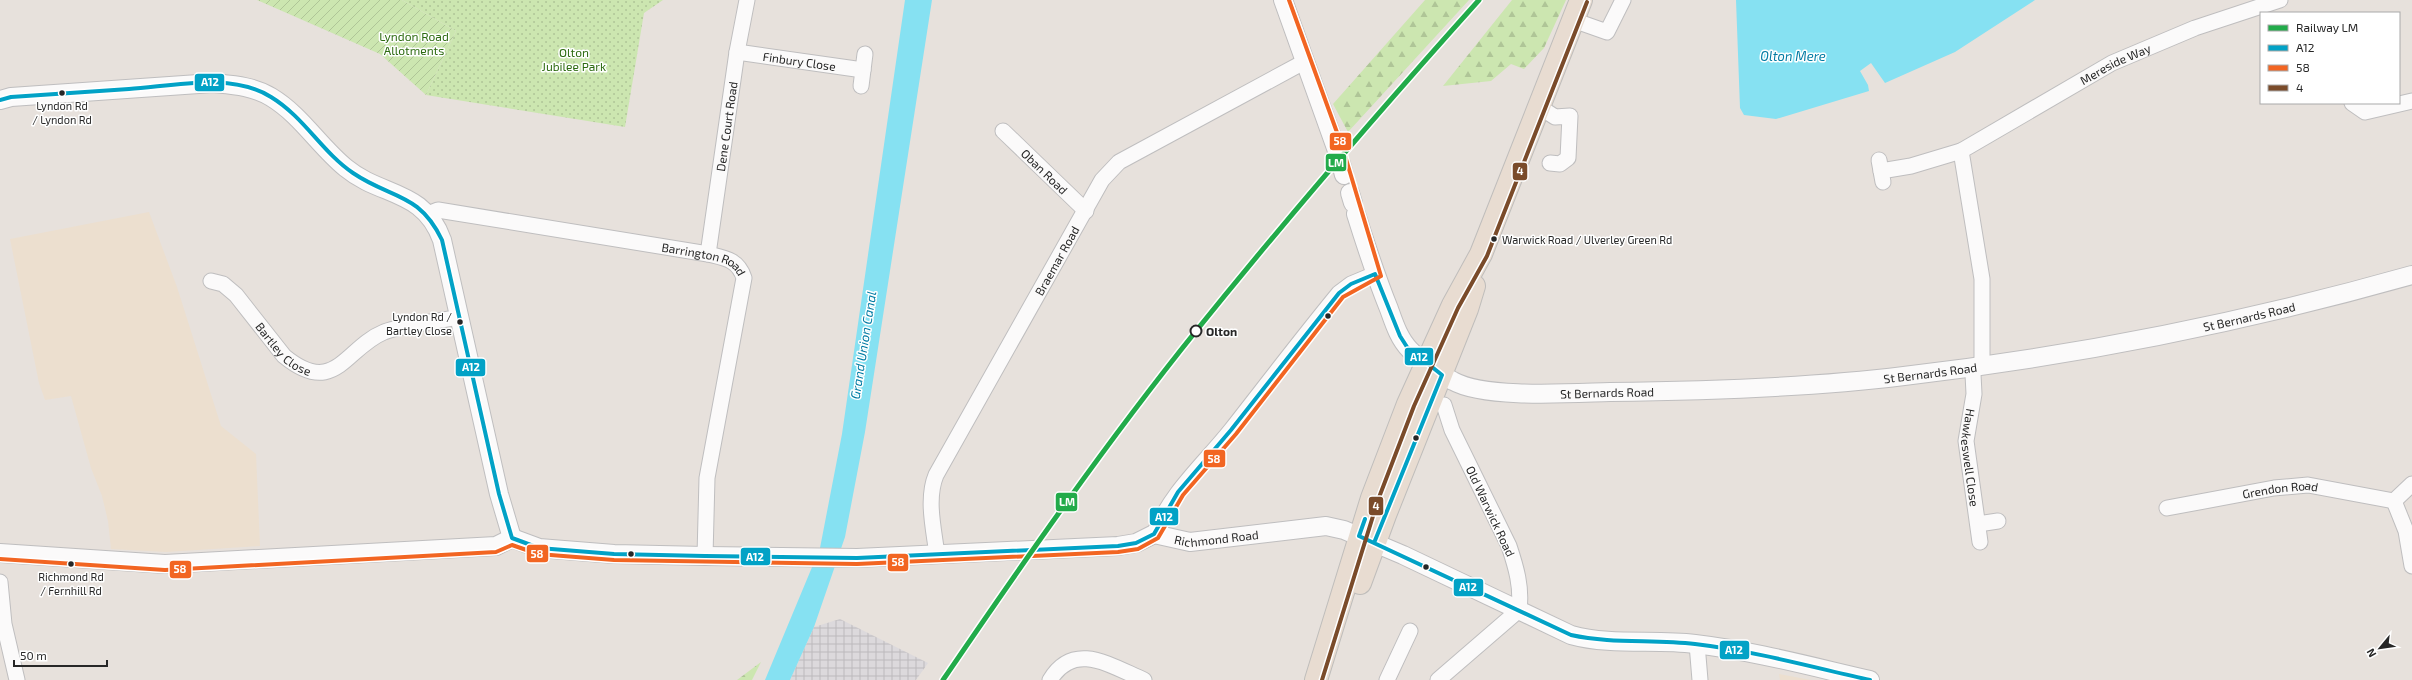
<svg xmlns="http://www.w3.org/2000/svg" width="2412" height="680" viewBox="0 0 2412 680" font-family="'Exo 2',sans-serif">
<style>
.industrial{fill:url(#industrial-grid)}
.education{fill:#ecdfcf}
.forest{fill:url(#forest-firs)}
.park{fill:url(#park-dots)}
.garden{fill:url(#garden-furrows)}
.water{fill:#86e1f2}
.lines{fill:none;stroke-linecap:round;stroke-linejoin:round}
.minor-casing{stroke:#bfbebf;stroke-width:17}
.tertiary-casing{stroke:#bfbebf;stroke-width:20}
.trunk-casing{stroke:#bfbdbb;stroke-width:24}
.minor{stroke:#fbfafa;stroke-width:15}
.tertiary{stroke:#fbfafa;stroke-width:18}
.trunk{stroke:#e8dcd1;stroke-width:22}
.bus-1-casing{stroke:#fff;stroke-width:7}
.bus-2-casing{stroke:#fff;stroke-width:7}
.bus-3-casing{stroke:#fff;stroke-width:7}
.bus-1{stroke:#02a2c6;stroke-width:4}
.bus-2{stroke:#f26522;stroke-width:4}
.bus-3{stroke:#7a4b2a;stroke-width:4}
.rail-1-casing{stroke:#fff;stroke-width:8}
.rail-1{stroke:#22ab4a;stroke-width:5}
.bus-dot{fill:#272727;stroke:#fff;stroke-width:1.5}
.stop-dot{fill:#fff;stroke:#272727;stroke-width:2}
.labels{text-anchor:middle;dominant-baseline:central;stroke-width:3;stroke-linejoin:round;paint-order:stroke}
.bus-label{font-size:11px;fill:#272727;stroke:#fff}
.park-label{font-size:12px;fill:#2d6b11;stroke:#fff}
.street-label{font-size:12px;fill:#272727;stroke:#fff}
.stop-label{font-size:12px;font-weight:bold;fill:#272727;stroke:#fff;text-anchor:start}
.water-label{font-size:13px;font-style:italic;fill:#007ba3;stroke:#fff}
.line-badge{stroke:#fff;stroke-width:1.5}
.badge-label{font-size:11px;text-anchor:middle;font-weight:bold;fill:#fff}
</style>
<defs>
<pattern id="industrial-grid" width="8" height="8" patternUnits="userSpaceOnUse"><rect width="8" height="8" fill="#dcd9dc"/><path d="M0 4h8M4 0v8" fill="none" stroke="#bdbabd"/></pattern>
<pattern id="forest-firs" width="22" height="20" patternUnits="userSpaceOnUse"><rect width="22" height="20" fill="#cce6b0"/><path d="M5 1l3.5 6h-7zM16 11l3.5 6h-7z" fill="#afc597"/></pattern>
<pattern id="park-dots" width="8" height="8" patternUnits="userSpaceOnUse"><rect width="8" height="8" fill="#cce6b0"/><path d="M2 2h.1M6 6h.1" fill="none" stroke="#afc597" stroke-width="1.8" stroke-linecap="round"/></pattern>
<pattern id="garden-furrows" width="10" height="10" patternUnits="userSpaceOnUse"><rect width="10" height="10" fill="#cce6b0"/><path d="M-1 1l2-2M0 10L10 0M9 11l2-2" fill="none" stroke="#afc597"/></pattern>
</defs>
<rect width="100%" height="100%" fill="#e7e1dc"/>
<!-- industrial -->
<path class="industrial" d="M840,619L928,663L916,680H790L814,627Z"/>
<!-- education -->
<path class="education" d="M149,212L177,287L221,426L256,454L260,546L166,552L111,549L108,521L102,496L91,468L71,396L45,400L39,383L10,239Z
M1779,674L1811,680H1780Z"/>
<!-- forest -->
<path class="forest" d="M1425,0H1469L1348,132L1333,104Z
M1512,0H1566L1544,48L1524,69L1511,64L1491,81L1443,86Z
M761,662L752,680H737Z"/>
<!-- park -->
<path class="park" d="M402,0H663L644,13L625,127L426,95L456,31Z"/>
<!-- garden -->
<path class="garden" d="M257,0H402L456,31L426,95L380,54Z"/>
<!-- water -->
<path class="water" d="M905,0H932L865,432L845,537L814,627L790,680H765L820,548L842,434Z
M1736,0H2035L1955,52L1885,83L1871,63L1860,71L1868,85L1869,91L1776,119L1744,115L1740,108Z"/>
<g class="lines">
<!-- minor casing -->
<g class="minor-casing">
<g id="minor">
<path d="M1573,20L1607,32L1623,0"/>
<path id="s1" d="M737,52L863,70"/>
<path d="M861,86L865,54"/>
<path d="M2352,103L2365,112L2412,101"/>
<path d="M1538,106L1555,117L1570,116L1568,158L1560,164L1550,163"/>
<path id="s2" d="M1003,131L1086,211"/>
<path d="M1879,160L1883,182"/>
<path d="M1881,171L1911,166L1961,151"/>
<path id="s3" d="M428,214L438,210L708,254C724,258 738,259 744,278L707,478L705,556"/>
<path id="s4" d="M708,254L737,52L747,0"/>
<path id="s5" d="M211,281L223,284L236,295L284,356C335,398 345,348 384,332C406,324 436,322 459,317"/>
<path id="s6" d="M1982,365V279L1961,151L2112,63L2195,28L2280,0"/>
<path id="s7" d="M1970,367L1973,374L1974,394L1966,441L1980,542"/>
<path d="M2412,484L2394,501L2406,531L2412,566"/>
<path id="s8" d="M2167,508L2274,488L2308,485L2394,501"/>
<path d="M1978,524L1998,521"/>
<path d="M1154,534C1171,492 1203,465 1231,430C1267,384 1302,338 1339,293L1351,284L1375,274"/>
<path id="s9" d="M937,555C934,530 926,499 936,475L1102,180L1119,162L1304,62"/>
<path d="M0,582L4,624L17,680"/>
<path d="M1697,644L1700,680"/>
<path d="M1050,680C1074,640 1111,666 1144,680"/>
<path d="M1387,680L1410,631"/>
<path d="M1438,680L1519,610C1522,587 1516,567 1509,546L1452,430L1444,405"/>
</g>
</g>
<!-- tertiary casing -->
<g class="tertiary-casing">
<g id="tertiary">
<path d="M1283,0L1337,151"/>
<path d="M0,100L11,97L213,83C233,85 253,86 271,97C301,115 319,146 346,168C381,197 424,189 442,240L499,494L512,538"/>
<path d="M1341,164L1344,175"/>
<path d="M1350,193L1353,203"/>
<path id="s10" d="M1356,214C1366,246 1376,277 1389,309C1394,323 1399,339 1410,350C1421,362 1438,374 1453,381C1485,399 1572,393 1610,392C1708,391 1807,388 1904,376C2075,356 2246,322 2412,275"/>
<path id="s11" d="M0,553L165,564L496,546L512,538L539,548L614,554L705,556L857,558L1118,546L1136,543L1154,534L1190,542L1326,526L1344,530L1403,555L1571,635C1611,646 1654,639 1695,644C1754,651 1813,667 1870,680"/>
</g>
</g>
<!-- trunk casing -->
<g class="trunk-casing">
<path id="trunk" d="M1360,583L1385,515L1467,309L1474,286
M1316,680L1372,498L1408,404L1453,305L1481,254L1581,0"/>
</g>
<!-- minor -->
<use href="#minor" class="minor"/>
<!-- tertiary -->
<use href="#tertiary" class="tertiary"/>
<!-- trunk -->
<use href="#trunk" class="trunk"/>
<!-- bus-1 casing -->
<g class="bus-1-casing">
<path id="bus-1" d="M0,100L11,97C50,94 89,92 129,89C173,86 231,72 271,97C304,117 322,152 353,173C391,199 419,192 442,240L499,494L512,538L539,548L614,554L705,556L857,558L1118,546L1136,543L1154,534L1178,492L1231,430L1339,293L1351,284L1375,274L1400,336L1407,347L1442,375L1374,543
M1365,519L1359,536L1571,635C1612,644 1653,639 1695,644C1754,651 1812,667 1870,680"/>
</g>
<!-- bus-2 casing -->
<g class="bus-2-casing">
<path id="bus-2" d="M0,559L165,570L496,552L512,545L538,554L614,560L857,564L1118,552L1138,549L1158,538L1183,495L1236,434L1343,297L1381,276L1343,149L1289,0"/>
</g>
<!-- bus-3 casing -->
<g class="bus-3-casing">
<path id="bus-3" d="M1322,680L1378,500L1414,406L1458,308L1487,256L1587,2"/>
</g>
<!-- bus-1 -->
<use href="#bus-1" class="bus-1"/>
<!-- bus-2 -->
<use href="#bus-2" class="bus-2"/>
<!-- bus-3 -->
<use href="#bus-3" class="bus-3"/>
<!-- rail-1 casing -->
<g class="rail-1-casing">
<path id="rail-1" d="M943,680C1024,561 1106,443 1196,331C1287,218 1382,108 1479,0"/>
</g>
<!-- rail-1 -->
<use href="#rail-1" class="rail-1"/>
</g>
<!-- markers -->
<g class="bus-dot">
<circle cx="62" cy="93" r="3.5"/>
<circle cx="1494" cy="239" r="3.5"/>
<circle cx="1328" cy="316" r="3.5"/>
<circle cx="460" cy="322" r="3.5"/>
<circle cx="1416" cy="438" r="3.5"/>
<circle cx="631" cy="554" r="3.5"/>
<circle cx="71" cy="564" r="3.5"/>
<circle cx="1426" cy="567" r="3.5"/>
</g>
<circle class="stop-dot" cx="1196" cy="331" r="5.5"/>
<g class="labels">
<!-- bus labels -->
<g class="bus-label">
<text x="62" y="105">Lyndon Rd<tspan x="62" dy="14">/ Lyndon Rd</tspan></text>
<text x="1502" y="239" text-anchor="start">Warwick Road / Ulverley Green Rd</text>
<text x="452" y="316" text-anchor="end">Lyndon Rd /<tspan x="452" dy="14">Bartley Close</tspan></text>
<text x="71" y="576">Richmond Rd<tspan x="71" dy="14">/ Fernhill Rd</tspan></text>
</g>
<!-- park labels -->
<g class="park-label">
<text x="414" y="36">Lyndon Road<tspan x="414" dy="14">Allotments</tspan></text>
<text x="574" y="52">Olton<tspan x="574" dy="14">Jubilee Park</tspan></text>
</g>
<!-- street labels -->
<g class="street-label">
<text stroke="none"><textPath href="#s1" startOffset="63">Finbury Close</textPath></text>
<text stroke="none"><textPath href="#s6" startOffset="393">Mereside Way</textPath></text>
<text stroke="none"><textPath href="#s4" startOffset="129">Dene Court Road</textPath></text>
<text stroke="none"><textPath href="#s2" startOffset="58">Oban Road</textPath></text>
<text stroke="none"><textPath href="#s9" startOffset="327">Braemar Road</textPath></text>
<text stroke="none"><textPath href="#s3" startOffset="282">Barrington Road</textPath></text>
<text stroke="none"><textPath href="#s10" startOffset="1004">St Bernards Road</textPath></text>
<text stroke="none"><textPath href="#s5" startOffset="102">Bartley Close</textPath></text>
<text stroke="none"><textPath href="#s10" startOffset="680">St Bernards Road</textPath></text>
<text stroke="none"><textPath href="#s10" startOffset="356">St Bernards Road</textPath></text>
<text stroke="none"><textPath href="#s7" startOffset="92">Hawkeswell Close</textPath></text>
<text stroke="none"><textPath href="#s8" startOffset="115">Grendon Road</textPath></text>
<text transform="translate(1491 511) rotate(65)">Old Warwick Road</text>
<text stroke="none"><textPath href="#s11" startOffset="1225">Richmond Road</textPath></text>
</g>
<!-- stop labels -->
<g class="stop-label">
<text x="1206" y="331">Olton</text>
</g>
<!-- water labels -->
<g class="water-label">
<text x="1793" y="56">Olton Mere</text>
<text transform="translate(863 345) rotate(-81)">Grand Union Canal</text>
</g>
</g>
<g class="line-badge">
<rect x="194" y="73" width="31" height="19" rx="4" fill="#02a2c6"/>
<rect x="1329" y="132" width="23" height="19" rx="4" fill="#f26522"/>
<rect x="1325" y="153" width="22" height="19" rx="4" fill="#22ab4a"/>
<rect x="1512" y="162" width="16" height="19" rx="4" fill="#7a4b2a"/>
<rect x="1404" y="347" width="30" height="19" rx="4" fill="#02a2c6"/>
<rect x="455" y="358" width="31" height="19" rx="4" fill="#02a2c6"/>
<rect x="1203" y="449" width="23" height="19" rx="4" fill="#f26522"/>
<rect x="1055" y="492" width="23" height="20" rx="4" fill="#22ab4a"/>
<rect x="1368" y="496" width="16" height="20" rx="4" fill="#7a4b2a"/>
<rect x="1149" y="507" width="30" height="19" rx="4" fill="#02a2c6"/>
<rect x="526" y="544" width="23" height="19" rx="4" fill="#f26522"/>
<rect x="740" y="547" width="31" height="19" rx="4" fill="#02a2c6"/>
<rect x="887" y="553" width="22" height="19" rx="4" fill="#f26522"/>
<rect x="169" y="560" width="23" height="19" rx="4" fill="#f26522"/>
<rect x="1453" y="578" width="31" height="19" rx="4" fill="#02a2c6"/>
<rect x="1719" y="640" width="31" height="20" rx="4" fill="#02a2c6"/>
</g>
<g class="badge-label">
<text x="210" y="86">A12</text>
<text x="1340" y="145">58</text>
<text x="1336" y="167">LM</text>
<text x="1520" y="175">4</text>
<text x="1419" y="361">A12</text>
<text x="471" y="371">A12</text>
<text x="1214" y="463">58</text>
<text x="1067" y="506">LM</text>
<text x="1376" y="510">4</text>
<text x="1164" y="521">A12</text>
<text x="537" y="558">58</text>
<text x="755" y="561">A12</text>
<text x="898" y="566">58</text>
<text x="180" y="573">58</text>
<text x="1468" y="591">A12</text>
<text x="1734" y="654">A12</text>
</g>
<!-- legend -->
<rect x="2260" y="12" width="140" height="92" fill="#ffffff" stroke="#a9a9a9"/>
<rect x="2268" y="25" width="20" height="6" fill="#22ab4a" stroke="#a9a9a9"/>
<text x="2296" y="32" font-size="12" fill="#272727">Railway LM</text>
<rect x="2268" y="45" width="20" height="6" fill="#02a2c6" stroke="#a9a9a9"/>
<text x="2296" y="52" font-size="12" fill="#272727">A12</text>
<rect x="2268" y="65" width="20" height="6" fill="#f26522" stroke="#a9a9a9"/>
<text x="2296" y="72" font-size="12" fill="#272727">58</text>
<rect x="2268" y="85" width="20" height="6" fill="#7a4b2a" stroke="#a9a9a9"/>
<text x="2296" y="92" font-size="12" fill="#272727">4</text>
<!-- north arrow -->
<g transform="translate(2380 648) rotate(241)" stroke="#ffffff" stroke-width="3" paint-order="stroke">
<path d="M0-3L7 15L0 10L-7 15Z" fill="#272727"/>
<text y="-6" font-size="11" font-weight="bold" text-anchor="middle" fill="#272727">N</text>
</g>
<!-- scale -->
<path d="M14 660v6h93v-6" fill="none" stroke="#272727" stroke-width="2"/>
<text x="20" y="660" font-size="12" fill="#272727" stroke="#ffffff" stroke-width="3" paint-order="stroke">50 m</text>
</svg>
